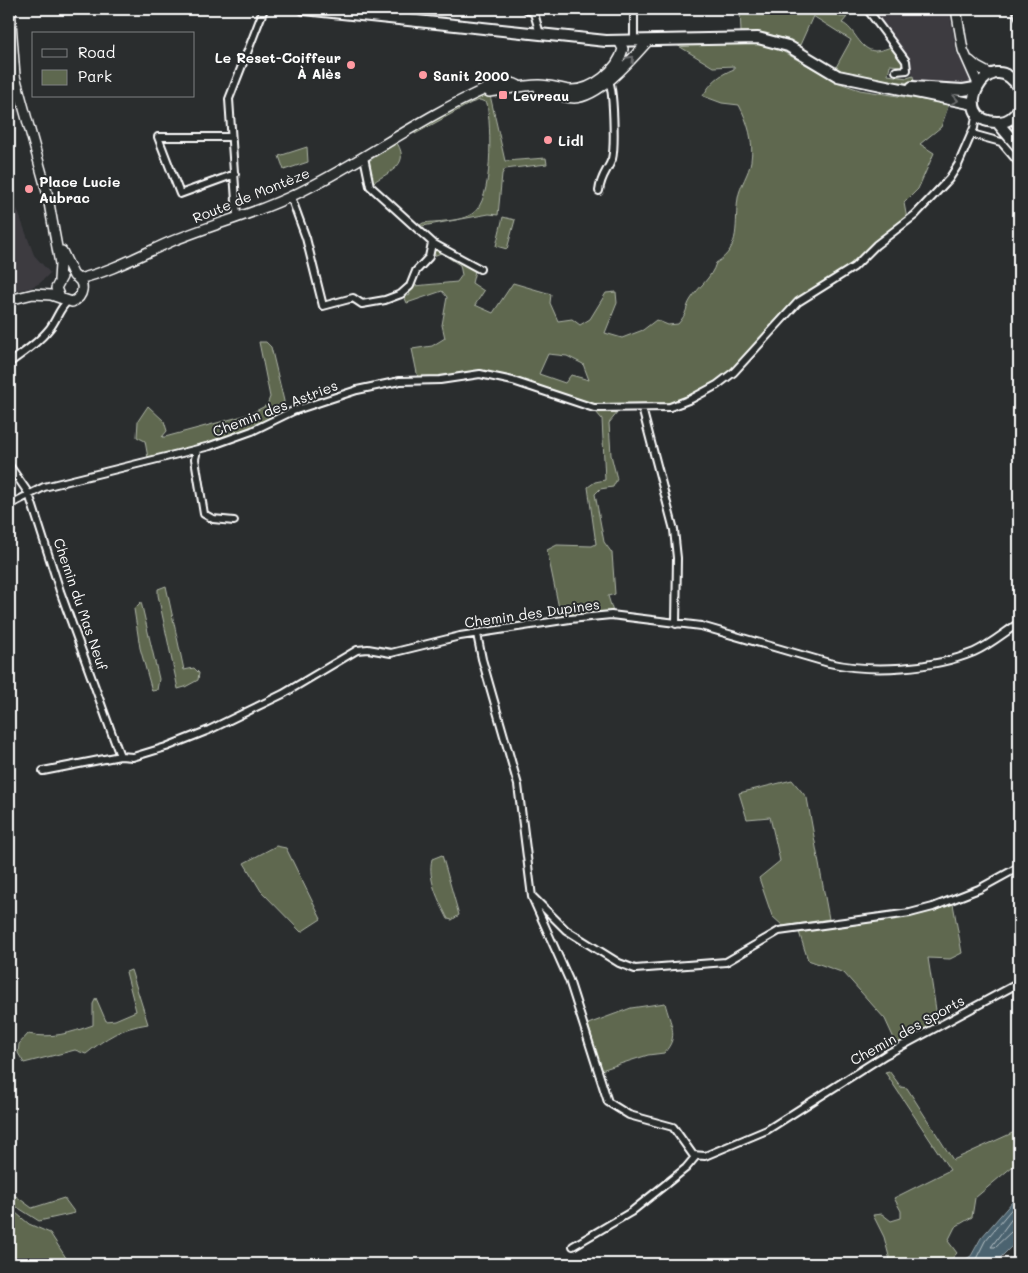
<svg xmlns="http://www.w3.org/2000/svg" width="1028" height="1273" viewBox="0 0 1028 1273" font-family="Mali,sans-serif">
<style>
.built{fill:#3c3b41}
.green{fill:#5e684f;stroke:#aeb4a7;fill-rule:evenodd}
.water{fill:#4c6470;stroke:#94a2a9}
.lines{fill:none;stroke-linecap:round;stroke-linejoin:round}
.shore{stroke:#b7c1c6;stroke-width:1}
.street-casing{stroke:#fff;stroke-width:10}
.secondary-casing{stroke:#fff;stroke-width:12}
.primary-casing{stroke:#fff;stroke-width:14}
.street{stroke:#2a2d2e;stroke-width:6}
.secondary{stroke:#2a2d2e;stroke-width:9}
.primary{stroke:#2a2d2e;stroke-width:10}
.oneway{stroke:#6a6c6d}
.poi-dot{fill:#ff9aa2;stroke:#2a2d2e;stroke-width:2}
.labels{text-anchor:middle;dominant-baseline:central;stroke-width:4;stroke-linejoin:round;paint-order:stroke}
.poi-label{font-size:14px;font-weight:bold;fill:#fff;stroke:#2a2d2e;text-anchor:start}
.street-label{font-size:14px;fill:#fff;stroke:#2a2d2e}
</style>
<rect width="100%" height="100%" fill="#2a2d2e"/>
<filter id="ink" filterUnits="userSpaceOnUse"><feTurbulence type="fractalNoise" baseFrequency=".02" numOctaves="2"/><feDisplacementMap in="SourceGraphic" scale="10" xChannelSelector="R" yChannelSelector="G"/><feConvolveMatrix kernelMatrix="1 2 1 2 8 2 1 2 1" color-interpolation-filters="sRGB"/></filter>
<g filter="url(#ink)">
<!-- built -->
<path class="built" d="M889,9H899L903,13L913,9H949L957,54L963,59L964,67L972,79L967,86L914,81L910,63L876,17Z
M9,95H15L19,104L11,163L16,206L34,255L50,273L40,283L30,288L9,292Z"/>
<!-- green -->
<path class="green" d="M740,9H830L840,17H847L842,23C855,28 859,50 875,51C881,51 888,48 894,46L905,64L903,66L890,65L888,75L907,78L913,76L914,81L951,86L888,81L835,69L851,40L813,16L800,45L766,33L741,32Z
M748,42L771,45L839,83L860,90L949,104L941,127L920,144L934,153L918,189L904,203L907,219L855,263L793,302L739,364L716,382L673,403L594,404L482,370L441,377L418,378L412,349L432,346L445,338L442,325L447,297L442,291L407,303L403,294L407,292L408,296L410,295L409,292L414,286L457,282L462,275L460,265L441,253L431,257L435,247L476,267L472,283L484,291L475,305L493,313L513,283L551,294L550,303L558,321L572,319L580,325L590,319L606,293L616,292L617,303L605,333L622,338L643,330L656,320L668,325L678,324C688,313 685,308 691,299C699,286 711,279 716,263C742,247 734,224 738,198C740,185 749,174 751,161C754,142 748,122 739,105L722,103L703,96C711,82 719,75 734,69V66L713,67L677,45ZM548,354L567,356L583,364L589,380L571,375L565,383L539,374Z
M490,95L505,161L546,158L547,164L505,169L502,174L498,215L489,214L417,227L423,223C437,221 460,222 472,214C494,201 491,126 487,103L480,100L471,103L415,134V130C439,117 463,99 490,95Z
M397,143C412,167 385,173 371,184L367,162Z
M307,147L308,162L284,170L279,156Z
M503,217L515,220L507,249L496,246Z
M259,342H266L271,347L284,401L282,413C239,433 195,448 148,458L145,441L137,437L138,421L148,406L164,421L167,431L162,437H165L250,414L267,405L270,397Z
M596,412H618L609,423L611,455L617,479L613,487L600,489L595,494L604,542L612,553L615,594L608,596L613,612L561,618L547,550L557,545L592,546L596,544L588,487L595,482L605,480L602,419Z
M166,586L184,670L194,668L199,673L198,680L185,687L178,689L158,595V589Z
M141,602L159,679L157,690L152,691L140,648L134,609Z
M792,780L807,798L829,919L783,926L772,916L759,878L780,861L770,817L747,819L739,793Z
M276,846L286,848L321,919L301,932L261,891L244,863Z
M442,855L459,915L452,920L448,919C439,901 427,879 432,859Z
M953,904L962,953L950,959L928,958L938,1023L897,1045L885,1019L844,973L808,960L798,929L929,911Z
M131,970L148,1024C121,1028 107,1037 86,1054L75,1050L24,1063L18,1053L19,1044L28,1034C52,1039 70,1033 93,1025V1004L96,998L106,1021L115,1020L136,1011L126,972Z
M665,1003C670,1024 680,1036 664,1053L648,1055L601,1070L588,1024L631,1008Z
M889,1071L901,1087L907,1088L953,1160L1019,1130V1161L975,1198L972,1217L955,1227L948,1241L957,1253L947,1264H891L884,1237L873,1215L882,1214L891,1221L901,1218V1211L894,1198L950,1170L885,1072Z
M9,1191L32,1208L64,1198L75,1213L39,1221L9,1202Z
M9,1207L29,1224L50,1233L70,1264H9Z"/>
<!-- water -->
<path class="water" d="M1019,1194V1239L994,1264H958L971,1256L981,1238Z"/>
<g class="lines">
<!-- shore -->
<path class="shore" d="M1019,1209L991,1247H995L1011,1232L1019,1229
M968,1264L976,1259L985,1241L1019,1200"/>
<!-- street casing -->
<g class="street-casing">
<path id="street" d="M526,9L534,13L540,34
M634,9V41
M867,9L906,61L907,70L896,71
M1016,9L1019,17
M972,134L1001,142L1019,163
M231,137H158L180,194L235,174
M364,157L370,186L434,244L480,269
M599,191C601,175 607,172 612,159C615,147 614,88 608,78
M291,197L306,238L323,306L353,298L362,304L385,300L401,294L410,286L416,271L429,257L432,243
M237,216L229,99L264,9
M9,363C23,353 39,342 50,328C57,319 59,309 67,302
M642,408L674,530L677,558L676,624
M197,450L195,459L204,514L213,519L234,521
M9,465L29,494L60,591L120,756
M9,505L44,487L210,446L252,431L293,411L357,390L400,381L440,380L480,374L513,381L594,408L670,407L691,399L717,385L734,372L798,302L854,267L876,245L915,215L949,179L958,165L974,128L977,111
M477,634L482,659L518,785L532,897L569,980L608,1102L629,1115L673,1127L693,1155L705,1156L767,1130L885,1055L1019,983
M43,771L120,756L133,757L166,747L209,730L283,694L357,650L368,649L391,653L460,636L570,619L611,615L701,626L829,663C872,673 933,669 974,652C990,645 1005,632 1019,623
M534,898L566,930L619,963L635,969L726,962L779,931L910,913L933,907L979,889L1019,867
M573,1246L631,1212L686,1168L696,1156"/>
</g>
<!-- secondary casing -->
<g class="secondary-casing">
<path id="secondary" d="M10,9L15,76L47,192L60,264L59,280
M956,9L963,50L978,84
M970,61L977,67L992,75
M539,89C550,92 562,98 574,98C600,97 632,59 648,41
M489,92C505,90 523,85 539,85C550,85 560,89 570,90C592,91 618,70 623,49L619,41
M62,251L74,276
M78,279C110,272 140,255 170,242C216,223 265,211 308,188C369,157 425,115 488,88C498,84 511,79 520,87
M60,298L56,288L62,277
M9,300L33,294L51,295L72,302C84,297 86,283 75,276"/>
</g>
<!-- primary casing -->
<g class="primary-casing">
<path id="primary" d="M304,9L606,41L758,38L788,46L838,76L974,104
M912,87L963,90L975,88
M1019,88C989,40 947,122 997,122C1007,123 1014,117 1019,109
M1015,115L1019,127
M998,123L1019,148"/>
</g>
<!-- street -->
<use href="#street" class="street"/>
<!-- secondary -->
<use href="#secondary" class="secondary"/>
<!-- primary -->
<use href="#primary" class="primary"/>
</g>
<!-- one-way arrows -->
<defs><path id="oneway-chevron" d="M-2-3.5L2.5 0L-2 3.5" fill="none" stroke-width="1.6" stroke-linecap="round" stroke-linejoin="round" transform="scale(1.25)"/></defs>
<g class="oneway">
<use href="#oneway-chevron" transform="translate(631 59) rotate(-47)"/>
<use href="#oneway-chevron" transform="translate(955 100) rotate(10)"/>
</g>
</g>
<!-- markers -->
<g class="poi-dot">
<circle cx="351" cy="65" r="5"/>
<circle cx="423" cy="75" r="5"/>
<rect x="498" y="90" width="10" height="10" rx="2.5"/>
<circle cx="548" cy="140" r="5"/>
<circle cx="29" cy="189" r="5"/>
</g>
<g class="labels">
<!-- poi labels -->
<g class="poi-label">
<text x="341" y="57" text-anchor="end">Le Reset-Coiffeur<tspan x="341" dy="16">À Alès</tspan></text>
<text x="433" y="75">Sanit 2000</text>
<text x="513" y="95">Levreau</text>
<text x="558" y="140">Lidl</text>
<text x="39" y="181">Place Lucie<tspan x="39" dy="16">Aubrac</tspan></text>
</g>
<!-- street labels -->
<g class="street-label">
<text transform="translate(251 195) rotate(-22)">Route de Montèze</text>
<text transform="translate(275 408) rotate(-21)">Chemin des Astries</text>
<text transform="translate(81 604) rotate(71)">Chemin du Mas Neuf</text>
<text transform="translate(532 613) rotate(-8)">Chemin des Dupines</text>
<text transform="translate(907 1030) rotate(-29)">Chemin des Sports</text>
</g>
</g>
<!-- margin -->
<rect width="1028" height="1273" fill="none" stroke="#2a2d2e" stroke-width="30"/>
<rect x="15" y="15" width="998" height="1243" fill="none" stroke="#fff" stroke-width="2" filter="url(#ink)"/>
<!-- legend -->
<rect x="32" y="32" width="162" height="65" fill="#2a2d2e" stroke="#7f8182"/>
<rect x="42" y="49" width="25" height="8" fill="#2a2d2e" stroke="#7f8182"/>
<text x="78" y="58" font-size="15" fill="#ffffff">Road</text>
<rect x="42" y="70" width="25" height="15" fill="#5e684f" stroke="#7f8182"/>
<text x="78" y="82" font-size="15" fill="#ffffff">Park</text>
</svg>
